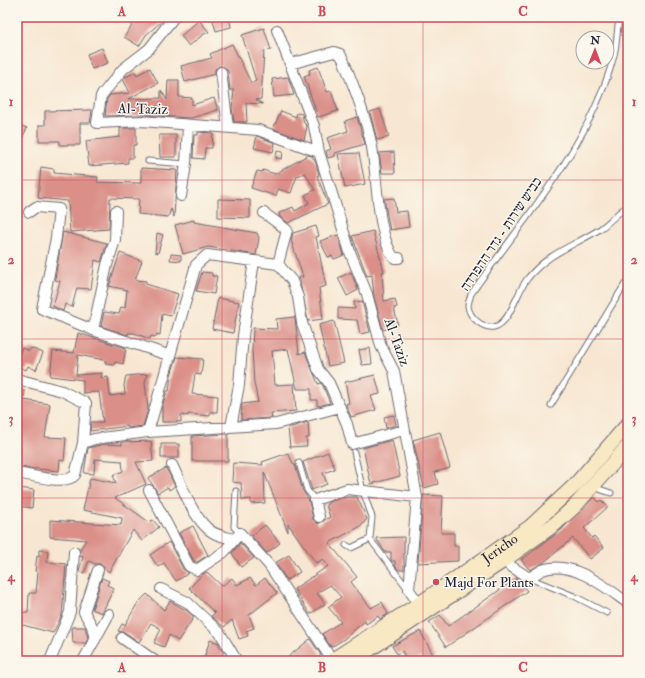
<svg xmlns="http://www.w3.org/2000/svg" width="645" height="678" viewBox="0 0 645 678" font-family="'IM FELL Double Pica','Frank Ruhl Libre',serif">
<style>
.building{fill:#da8f88}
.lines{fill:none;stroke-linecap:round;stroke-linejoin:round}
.lane-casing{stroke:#6d6770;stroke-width:7}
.street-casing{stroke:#6d6770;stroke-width:12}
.secondary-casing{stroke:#6d6770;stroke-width:16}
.lane{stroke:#fff;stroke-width:5}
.street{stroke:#fff;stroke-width:10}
.secondary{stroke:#f8e8c3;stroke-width:14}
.grid{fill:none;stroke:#d1495b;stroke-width:1;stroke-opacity:0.55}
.poi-dot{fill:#d1495b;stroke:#fbf7ec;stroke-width:1.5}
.labels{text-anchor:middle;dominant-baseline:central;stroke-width:3;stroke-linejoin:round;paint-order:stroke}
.street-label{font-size:14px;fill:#22223b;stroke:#fbf7ec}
.poi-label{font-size:14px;fill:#22223b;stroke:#fbf7ec;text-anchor:start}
.neatline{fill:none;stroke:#d1495b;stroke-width:1.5}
.grid-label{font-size:13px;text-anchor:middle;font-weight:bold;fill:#d1495b}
</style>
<rect width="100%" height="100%" fill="#fbf7ec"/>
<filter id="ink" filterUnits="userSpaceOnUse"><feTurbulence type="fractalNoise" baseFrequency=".025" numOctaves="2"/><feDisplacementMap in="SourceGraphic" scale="8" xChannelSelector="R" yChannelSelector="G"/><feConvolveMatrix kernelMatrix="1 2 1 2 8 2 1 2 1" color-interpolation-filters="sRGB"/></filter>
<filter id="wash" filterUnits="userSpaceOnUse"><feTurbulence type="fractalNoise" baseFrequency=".012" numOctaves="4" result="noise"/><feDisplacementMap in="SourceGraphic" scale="16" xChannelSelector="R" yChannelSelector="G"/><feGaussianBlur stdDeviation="0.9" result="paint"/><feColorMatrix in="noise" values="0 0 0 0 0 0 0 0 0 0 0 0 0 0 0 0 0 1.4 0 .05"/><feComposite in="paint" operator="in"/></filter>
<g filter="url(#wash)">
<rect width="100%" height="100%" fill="#f7e7d2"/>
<g id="blocks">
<!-- building -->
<path class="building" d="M138,17H159L162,21L146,35L139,46L124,37Z
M212,17H229L231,27L216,31Z
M199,20L209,32L204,34L189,46L181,36Z
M264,28L271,50L264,51L261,99L256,100L263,104L246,103L247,122H234L232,108L234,90H230L228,71L226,68L220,66L215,69V74L185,82L181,66L212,58L210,54L232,44L251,83L256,81L242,35Z
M102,48L108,63L92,69L87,54Z
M318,67L327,92L331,91L338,111L318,117L304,76L310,74L309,70Z
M150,68L158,83L128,99L161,98V90L167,100L168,80H179V97L192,98V105L214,98L218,110L191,118L141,115L105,116L107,99L110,95L130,93L123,79L125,77L136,72L137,75Z
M288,77L294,95L274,97L272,79Z
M380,109L389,137L377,140L370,112Z
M92,110L90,123H80V145H60V141H39V125H45V111Z
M281,111L296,117L297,113L302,114L304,123L307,126L304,140L273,129Z
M357,117L365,144L335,153V156L328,158L326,151L331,149L327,138L348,131L345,121Z
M17,124L27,128L17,149Z
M120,128H136V145H133V158H128V163L89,166L86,141L120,137Z
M198,132L213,133L212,148H205L204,159L193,158L194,135H198Z
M159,135H176V157H160Z
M257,136L275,143L273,152L254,148Z
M277,151L283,152L282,159L276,158Z
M394,152L395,173H382L379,153Z
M359,153L365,184L345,188L338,154Z
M308,155L312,156L316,163L319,175L317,176L328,204L288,223L280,217L279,213L293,207L295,211L309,203L305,195L315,190L305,173L297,176L291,193L278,189L276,196L251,188L257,171L262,172L263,170L275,174Z
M41,167L54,169V173L98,177L97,182L141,183V168L177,170L174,217L171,209L168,217L138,214L139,199L110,198L109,229L70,232L68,201L38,198Z
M394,198L396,212L407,211L409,227L390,230L384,199Z
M218,199L250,200V218L218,217Z
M194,220V222L257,233L259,238L256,255L208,247L183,254L175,225Z
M316,226L319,236L316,237L326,286L319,288L323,319L308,321L299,277H303L291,240L293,233Z
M373,231L384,272H382L384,301L395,299L397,307L394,308L398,325L383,330L374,297L372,275L367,276L352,236Z
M63,232L107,243L101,262L95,260L91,289L77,288L72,307L65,304L63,311L53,306L60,281L55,280V278Z
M157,233L163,235L158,253L155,252Z
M338,235L344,255L334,259L332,256L328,257L320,241Z
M120,253L142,261L135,280L146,281V284L178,294L171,316L162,314L160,335L157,334L156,337L151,336L150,339L134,333H128V335L101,326L104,312L119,314L121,307L125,308L127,290L109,286Z
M171,254L181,255V261L170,260Z
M202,272L212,273V276H217L214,294L196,291Z
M351,272L358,290L347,296L338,278Z
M218,298L239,302L233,333L212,329Z
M362,301L370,332L360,334L357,320L338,319V308L355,309L354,302Z
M295,317L299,354L305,352L318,384L321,383L323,386L330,403L317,406V400H311V389H297L288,349L272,351L275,385L294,384L296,411L271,413L272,418L241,420L242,404L258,402L254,383L252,351L253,328L277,329L276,319Z
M334,321L344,363L328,366L319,325Z
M78,333L126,348L123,364L115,362L114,365L105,364L106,361L99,359L78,355L76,375L102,373L101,378L108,377L110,396L125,394L124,385L126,376L147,374L145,383L148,409L143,426L128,428V426L90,431L91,422H103L99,392L83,393V380L50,376L53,351L74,353Z
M22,348L29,351L31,348L43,353L36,370L28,366L26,370L17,366V360Z
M370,348L372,364L362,365L359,350Z
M177,357L203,359L201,375L195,374L192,394L218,396L217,412H210V416L188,414V416L181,415V422H162V407L167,391H169L171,375Z
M375,375L380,394L371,396L376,410L351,417L346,404L349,403L345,382Z
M17,390L25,391L24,400L50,404L45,437L66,438L64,461L60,460L59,471L17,467Z
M394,415L396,425L386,428L384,417Z
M308,422L309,438H306L307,446L290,447L288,428Z
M440,432L450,468L435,472L438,484L424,488L413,440Z
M228,434V461H192V436Z
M392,440L400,476L371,484L363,448Z
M151,441L153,461L136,462L146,484L115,498L149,522L153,520L159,527L142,541L133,530L109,572L100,564H95L89,561L84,573L79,571L83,557L80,556V549L86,540L50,537V520L121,525L122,518L83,510L90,478L116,483L113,475L123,471L122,461L95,459L94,474L84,473L88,448L104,444L122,445V442H124Z
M161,444H179V458H161Z
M328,452L335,469L323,473L327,484L312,490L303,462Z
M288,453L294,465H295L303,491L309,501L313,519L318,524L330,517L326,505L329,502L345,497H357L367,519L361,526L329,543L357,577L351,582L371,608L382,602L388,614L380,619L378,616L366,624L365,621L344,639L331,647L322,634L341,622L328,607L341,597L330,585L317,593L325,604L310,614L294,589L328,566L323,559L316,563L288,524V532L264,472L265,503L251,504V499L242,500L241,483L232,482L233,463L263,465L262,462Z
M166,468L175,486L169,490L168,487L158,493L148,478Z
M18,488L34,490L32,508L17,506Z
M423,495L443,496L441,533H454V546H458V561L418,563Z
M594,497L599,502L601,500L608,507L584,528L592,538L594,536L604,548L590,559L573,538L543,563L530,570L521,560L561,530Z
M265,525L280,543L267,553L251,536Z
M193,526L208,555L197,562L194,561L179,533Z
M404,537V570H399L395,566V561H391V552H385L376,538Z
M169,542L183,569L189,573L176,581L164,563L158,567L150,555Z
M240,543L254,558L241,567L232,553Z
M39,550L48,551L47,562L66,564L62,615L53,633L19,624L22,612L28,613L29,593H36L38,572L35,571L37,556L39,557Z
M289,555L300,572L287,580L275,563Z
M207,572L222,586L232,578L237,585L250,578L256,585L265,578L277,593L249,615L254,628L246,631L248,636L239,639L232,620L224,627L211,616L215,613L189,588L203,574Z
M102,578L109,581L107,585L114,588L102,613L92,609Z
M517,578L527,591L446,647L429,622L440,615L448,626Z
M147,594L164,610L170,601L186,610L194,617L178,641L169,635L164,647L154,643L161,629L151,623L139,642L126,633L118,631L122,624L125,625L137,604Z
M72,627H85L88,638L86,643H73Z
M420,631L435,658L430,661H422L420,657L413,661H407L402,651L397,654L392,646Z
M310,639L321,655L314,661H291L288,657Z
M210,640L219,643V647L224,652L219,661H203Z"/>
</g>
</g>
<g filter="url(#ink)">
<use href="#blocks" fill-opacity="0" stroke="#6d6770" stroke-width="1"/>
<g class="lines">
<!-- lane casing -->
<g class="lane-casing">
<path id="lane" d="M619,17C617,31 617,46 613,59C588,149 523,219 471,294C470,298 468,303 468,306C469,317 483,329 494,327C511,323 517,290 528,278C549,252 574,246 600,229C610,222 618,212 628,206
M148,161L186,164
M551,405L628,279
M299,463L307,490L315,500
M593,487L611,493
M236,491L234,527L240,533
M370,539L408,589
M346,545L351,548L370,539L372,517L363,491L354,452
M529,578L574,596L607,613"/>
</g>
<!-- street casing -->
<g class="street-casing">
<path id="street" d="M174,17L149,49L123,69L101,96L97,123L141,121L258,130L319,152L350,252L367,294L381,346L394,371L417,497L409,590L423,609
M277,30L314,126L319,152
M290,64L334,52L340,54L343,59C354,87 366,117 372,147C377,176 377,235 394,258H399
M221,72L228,127
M181,196L186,164L188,125
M29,212L36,207L59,209L56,238L42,309L93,330L171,356
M264,213L287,230L278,264
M93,330L107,265L115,240L116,211
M17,379L62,391L86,403L83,443L75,475C66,486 31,475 17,473
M231,427L239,385L243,336L254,261
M148,432L196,265L207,255L278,264L292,281L298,297L302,323L318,369L329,383L347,424L352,444L404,430
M83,443L94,439L148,432L276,424L340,407
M172,465C182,485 190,511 206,527C213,535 225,537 234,539
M149,490L189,566L197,570L224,552L240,533L269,565L332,660
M319,517L315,500L347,489L417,497
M503,561L529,578C533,576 538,572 542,570C572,559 605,587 628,603
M161,589L187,602L220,633L237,661
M122,638L155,661
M95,640L92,626L84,612L98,570
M50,661L70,612L74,552
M83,661L109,614"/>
</g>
<!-- secondary casing -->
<g class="secondary-casing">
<g id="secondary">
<path id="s1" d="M331,661L419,604L530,527L575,485L628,424"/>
<path d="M352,661L503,561L555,524L575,506L628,446"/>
</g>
</g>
<!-- lane -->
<use href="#lane" class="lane"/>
<!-- street -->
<use href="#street" class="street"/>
<!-- secondary -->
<use href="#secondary" class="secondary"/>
</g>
</g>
<!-- grid -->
<path class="grid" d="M222,17V661M423,17V661M17,180H628M17,339H628M17,498H628"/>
<!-- markers -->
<circle class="poi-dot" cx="436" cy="582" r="4"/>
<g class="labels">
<!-- street labels -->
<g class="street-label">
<text transform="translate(143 109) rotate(1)">Al-Taziz</text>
<text transform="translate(501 234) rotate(-56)">כביש שירות - גדר ההפרדה</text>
<text transform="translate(397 342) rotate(70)">Al-Taziz</text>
<text stroke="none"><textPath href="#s1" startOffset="203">Jericho</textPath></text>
</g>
<!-- poi labels -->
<g class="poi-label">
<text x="444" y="582">Majd For Plants</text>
</g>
</g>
<!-- margin -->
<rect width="645" height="678" fill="none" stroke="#fbf7ec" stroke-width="44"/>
<!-- north arrow -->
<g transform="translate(595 50) rotate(1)"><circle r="19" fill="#fbf7ec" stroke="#a4a2a5"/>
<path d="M0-3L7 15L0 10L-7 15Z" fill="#d1495b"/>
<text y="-6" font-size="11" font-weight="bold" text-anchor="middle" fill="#22223b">N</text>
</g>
<rect x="22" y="22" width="601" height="634" class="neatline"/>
<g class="grid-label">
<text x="122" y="16">A</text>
<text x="322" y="16">B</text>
<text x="523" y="16">C</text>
<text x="11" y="106">1</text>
<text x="634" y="106">1</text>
<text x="11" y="264">2</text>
<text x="634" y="264">2</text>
<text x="11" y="423">3</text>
<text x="634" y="423">3</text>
<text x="11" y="581">4</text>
<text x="634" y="581">4</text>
<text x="122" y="672">A</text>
<text x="322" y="672">B</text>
<text x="523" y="672">C</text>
</g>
</svg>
